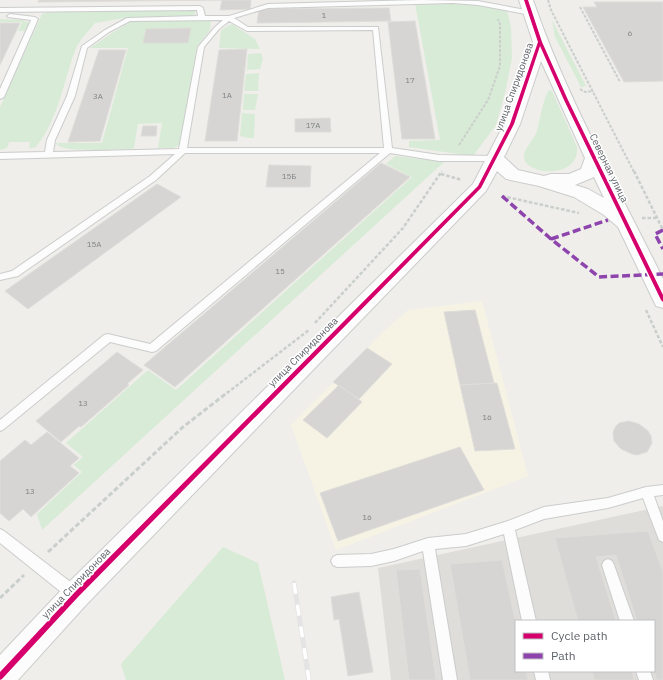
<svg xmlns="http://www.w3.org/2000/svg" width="663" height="680" viewBox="0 0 663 680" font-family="'IBM Plex Sans',sans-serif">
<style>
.commercial{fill:#f7f3e4}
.industrial{fill:#dfddda;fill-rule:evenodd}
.green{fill:#d8ebd6}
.building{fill:#d6d5d3;stroke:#deddd9}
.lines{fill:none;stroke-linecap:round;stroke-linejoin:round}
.service-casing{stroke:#cbcccc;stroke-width:2}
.tertiary-casing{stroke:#cbcccc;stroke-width:2}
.path-far2{stroke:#cacfcc;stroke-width:2;stroke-dasharray:3 1.5;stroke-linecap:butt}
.path-far1{stroke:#cacfcc;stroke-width:2.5;stroke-dasharray:3.5 2;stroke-linecap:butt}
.path{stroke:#cacfcc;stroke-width:3;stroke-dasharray:5 2.5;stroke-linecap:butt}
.service{fill:#fdfcfc;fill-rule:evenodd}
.tertiary{fill:#fdfcfc;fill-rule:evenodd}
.rail-casing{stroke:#e4e4e4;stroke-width:5}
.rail{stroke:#fff;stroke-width:3.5;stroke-dasharray:11;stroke-linecap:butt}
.quiet{stroke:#8e44ad;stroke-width:3.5;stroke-dasharray:8 3.5;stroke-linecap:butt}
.cycleway-casing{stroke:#fff;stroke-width:3}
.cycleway{fill:#d6006c;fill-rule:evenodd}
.labels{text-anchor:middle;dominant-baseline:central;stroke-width:3;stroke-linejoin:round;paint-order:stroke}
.number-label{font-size:8px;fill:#7e8184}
.street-label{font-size:10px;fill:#5f6368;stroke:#fff}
</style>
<rect width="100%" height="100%" fill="#efeeea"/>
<!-- commercial -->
<path class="commercial" d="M482,301L528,476L336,550L291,425L381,334L408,310Z"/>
<!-- industrial -->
<path class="industrial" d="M663,506V680H391L378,568ZM516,621H654V671H516Z"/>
<!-- green -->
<path class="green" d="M455,2L507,11L511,27L512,58L505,93L496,125L473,156L409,147V141L440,140L415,3Z
M194,10L196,16L130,17L95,23C89,31 80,39 76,48C63,82 59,119 35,148H29L30,142H9L7,148L0,150V107L42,14L54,11Z
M0,19L22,20L29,23L26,31H18L22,22H0Z
M202,20L211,21L210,30L197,46L181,141L178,146L173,148H158L162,123L138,124L134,148L130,149C117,149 61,154 56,143H102L128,48H90L112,33L132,21Z
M552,20L586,86L581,87L555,37Z
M232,24L255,39L260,49L219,48L221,30Z
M261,53L263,59L260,69L247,70L248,54Z
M259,73L258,91H244L246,74Z
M549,90L552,91L577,147C580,179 527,176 524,158C523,149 534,140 537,131C540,119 543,99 549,90Z
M244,94H258L255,110H243Z
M242,113L255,114L254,138H249L240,136Z
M395,156L444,162L42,530L37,514L82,472L74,465L83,457L66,443L148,370L176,390L412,177L386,164Z
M223,547L258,563L285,680H126L121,664Z"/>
<!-- building -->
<path class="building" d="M39,0H222L38,2Z
M222,0H251L250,9L220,10Z
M594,2H663V81L624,82L583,7H597Z
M389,8L391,21L257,23L259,9Z
M415,21L435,139H402L388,22Z
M0,23H20L0,65Z
M191,28L188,43H143L146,29Z
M247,49L237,141H205L219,50Z
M99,50H126L100,141L68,142Z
M330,118L331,132H295V119Z
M143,126H157L156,136H141Z
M381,163L410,177L175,387L144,365Z
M269,165L311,166L310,187H266Z
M157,184L181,197L28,309L5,291Z
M475,310L494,383L460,385L444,312Z
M367,348L392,364L359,399L333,382Z
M117,352L143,370L127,384L129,385L81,427L79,426L61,442L36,421Z
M494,383H497L515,449L475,451L460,385Z
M339,385L362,402L327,438L303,420Z
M629,421L639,424L648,431L651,436L652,443L647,452L637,455L632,454L621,449L614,441L613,432L616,426L619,423Z
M47,432L79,458L70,466L79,473L31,517L23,509L9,521L0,513V461L25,440L31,445Z
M460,447L484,490L338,541L320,493Z
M648,531L663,572V680H657L654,671V621H637L616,555L596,557L616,621H578L555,538Z
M502,560L516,624V671H526L528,680H470L450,564Z
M420,569L436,680H409L396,570Z
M359,592L373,672L348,676L339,619L334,620L331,597Z
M592,671H632L634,680H594Z"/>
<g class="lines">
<!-- service casing -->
<g class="service-casing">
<path id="service" d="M420,0L478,1L531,11L534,13L531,15L478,5L453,3L268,8L234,18L248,27H378L392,148L439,155L495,156L499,159L498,161H439L390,153L156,351L152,352L110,342L4,429L0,431V420L104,335L108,334L150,344L380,153H185L156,180L18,276L0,280V274L12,271L150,176L175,154L0,159V153L45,152L47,140L67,96L82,46L105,30L127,18L198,16L197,10L0,12V8L200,6L203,8L205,16H229L268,4ZM223,20L215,27L198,47L179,149L53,152L55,140L75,96L87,48L109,32L130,21ZM229,21L247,31L373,30L384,148H187L204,47L219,29Z
M10,14L35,17L38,19L4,97L0,99V89L31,20L8,17L7,16Z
M663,485V495L654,496L663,521V542L659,540L643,498L608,508L544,519L515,530L536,621H522L504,534L466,546L435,549L457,680H443L423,551L394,561L371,566L337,567L333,565L331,561L333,557L337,555L371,554L394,549L428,538L466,534L508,521L544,507L608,498L646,487Z
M0,529L4,531L81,590L82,595L81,600L76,601L71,600L0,543Z
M608,559L612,561L614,565L634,621H620L602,565L604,561Z
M534,671H548L550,680H536Z
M636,671H650L653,680H639Z"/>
</g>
<!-- tertiary casing -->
<g class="tertiary-casing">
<path id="tertiary" d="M519,0H533C566,97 618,187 663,279V308L656,306L618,227L604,215L574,197L539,186L506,179L497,171L486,191L86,605L18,680H0V655L66,585L473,184L504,124L533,42ZM541,61L585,158L581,169L569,174H551L544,176L518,170L504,157L520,124ZM594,177L604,198L588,189L575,185Z"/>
</g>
<!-- path-far2 -->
<path class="path-far2" d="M548,0L551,10L634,172
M580,7L620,82
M580,89L585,92L593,91
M459,145L488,100L500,66V24L498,19"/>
<!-- path-far1 -->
<path class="path-far1" d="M634,171L663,230
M441,174L462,180
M502,196L579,213
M642,218H656
M646,310L663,347
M315,323L403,228L442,171
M227,393L309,330"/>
<!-- path -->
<path class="path" d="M48,552L183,427L228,392
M0,598L24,575"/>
<!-- service -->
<use href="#service" class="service"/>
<!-- tertiary -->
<use href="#tertiary" class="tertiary"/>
<!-- rail casing -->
<g class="rail-casing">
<path id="rail" d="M294,583L309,680"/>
</g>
<!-- rail -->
<use href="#rail" class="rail"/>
<!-- quiet -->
<path class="quiet" d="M502,196L551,239L599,277L663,274
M663,230L655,234L663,249
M551,239L608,220"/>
<!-- cycleway casing -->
<g class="cycleway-casing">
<path id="cycleway" d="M524,0H528L542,42L568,100L663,295V302L661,300L564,100L540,46L514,124L481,188L78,597L2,679L0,680V672L74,593L478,186L510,124L538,42Z"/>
</g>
<!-- cycleway -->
<use href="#cycleway" class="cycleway"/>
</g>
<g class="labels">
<!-- number labels -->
<g class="number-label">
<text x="324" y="15">1</text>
<text x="630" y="33">6</text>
<text x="410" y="80">17</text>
<text x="227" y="95">1А</text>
<text x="98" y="96">3А</text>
<text x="313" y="125">17А</text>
<text x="289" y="176">15Б</text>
<text x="94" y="244">15А</text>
<text x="280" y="271">15</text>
<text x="83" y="403">13</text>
<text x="487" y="417">16</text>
<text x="30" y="491">13</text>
<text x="367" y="517">16</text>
</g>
<!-- street labels -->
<g class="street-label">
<text transform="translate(514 87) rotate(-70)">улица Спиридонова</text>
<text transform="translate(609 168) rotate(64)">Северная улица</text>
<text transform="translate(303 352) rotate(-45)">улица Спиридонова</text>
<text transform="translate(76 583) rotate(-46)">улица Спиридонова</text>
</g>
</g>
<!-- legend -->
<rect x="515" y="620" width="140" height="52" fill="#ffffff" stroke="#bfc1c3"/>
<rect x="523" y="633" width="20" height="6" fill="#d6006c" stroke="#bfc1c3"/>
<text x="551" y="640" font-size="12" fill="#5f6368">Cycle path</text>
<rect x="523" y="653" width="20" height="6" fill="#8e44ad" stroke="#bfc1c3"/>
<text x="551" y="660" font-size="12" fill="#5f6368">Path</text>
</svg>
